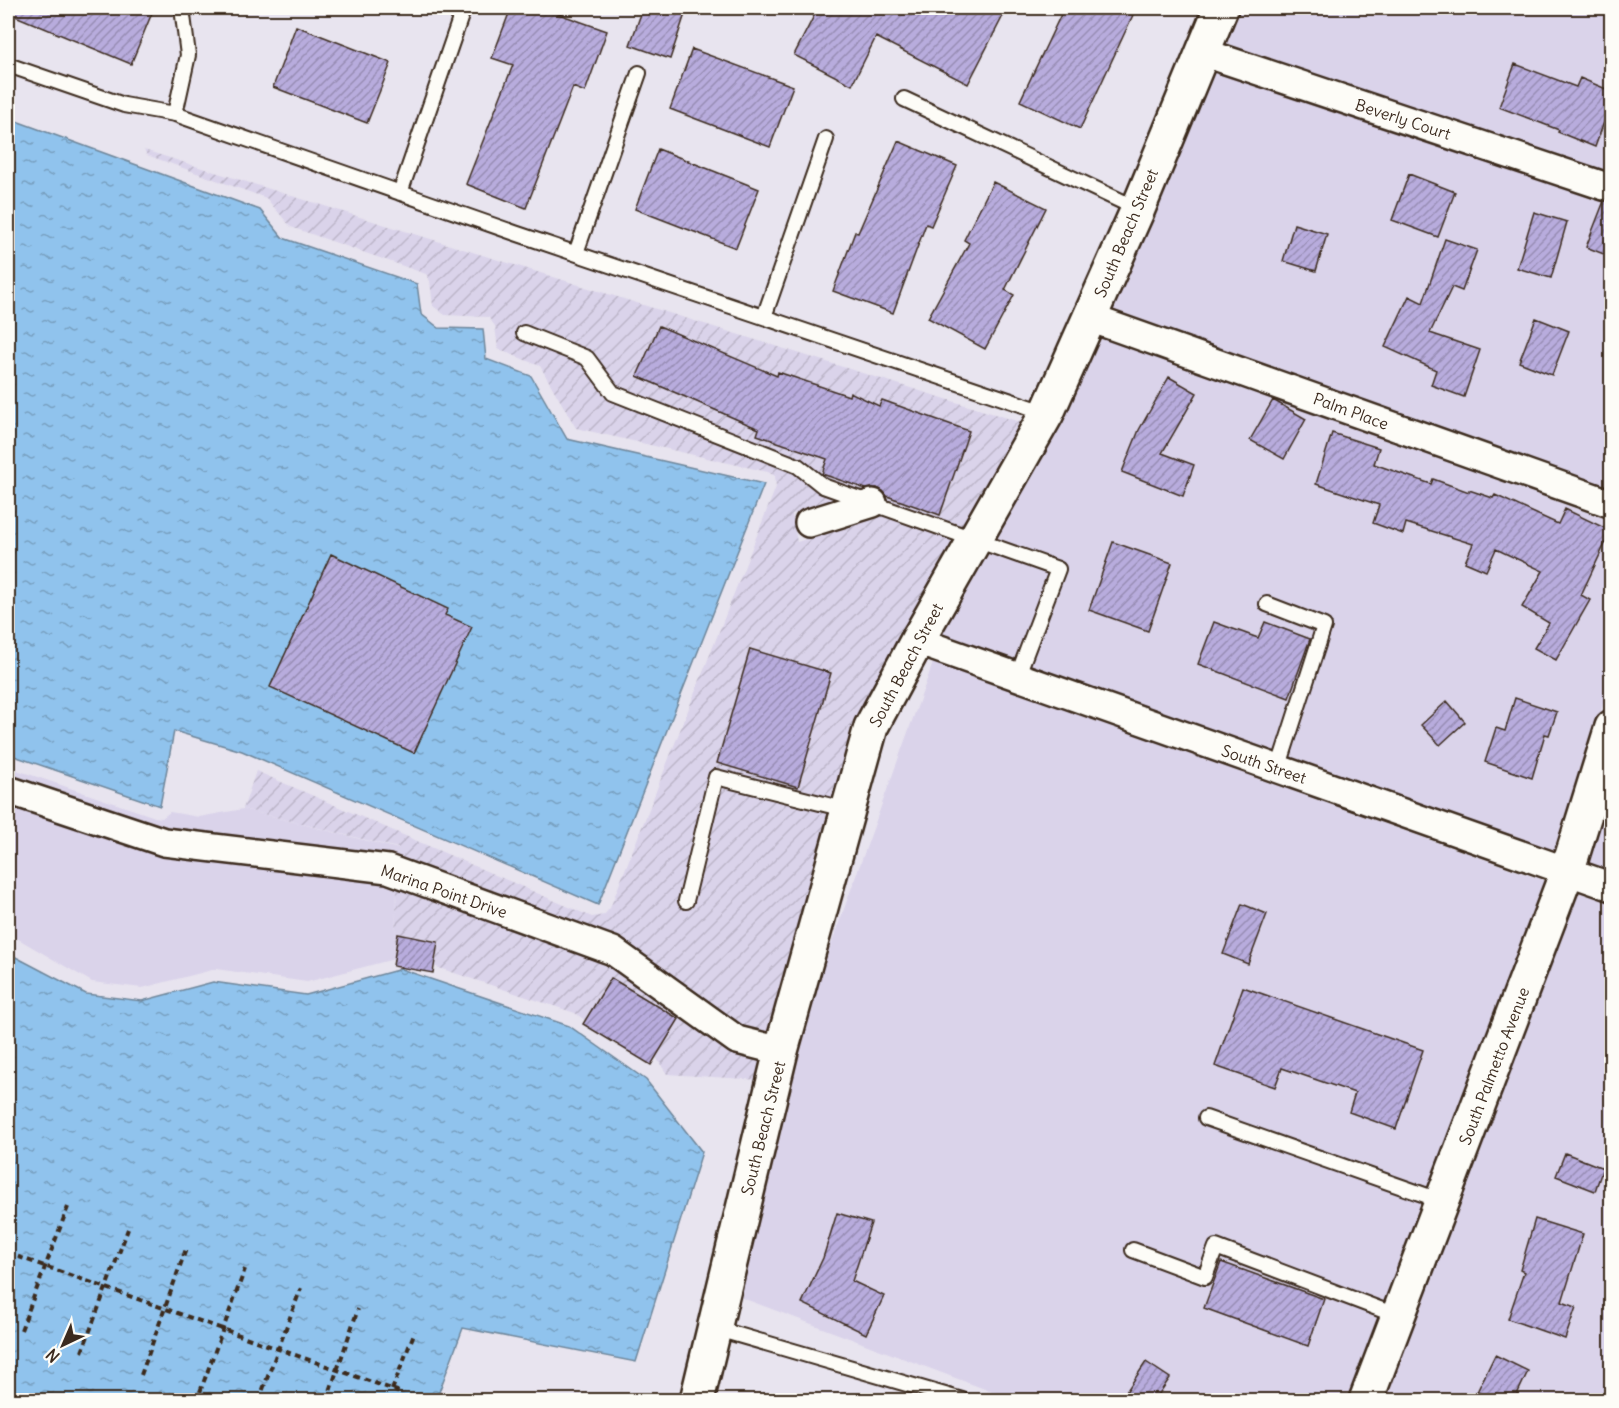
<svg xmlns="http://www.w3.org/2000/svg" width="1619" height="1408" viewBox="0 0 1619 1408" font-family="Delius,sans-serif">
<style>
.built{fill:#dad3ea}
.industrial{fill:url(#industrial-furrows);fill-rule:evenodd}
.water{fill:url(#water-ripples);stroke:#6e869a;stroke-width:1.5}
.building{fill:url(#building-hatch);stroke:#3b2a1e;stroke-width:1.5}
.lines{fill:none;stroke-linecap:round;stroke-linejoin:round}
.lane-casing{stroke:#3b2a1e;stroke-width:18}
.street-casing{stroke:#3b2a1e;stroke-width:32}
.secondary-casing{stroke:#3b2a1e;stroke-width:38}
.path{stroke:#3b2a1e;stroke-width:4;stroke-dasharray:6 4.5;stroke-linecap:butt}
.lane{stroke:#fdfcf7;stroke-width:14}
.street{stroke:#fdfcf7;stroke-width:27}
.secondary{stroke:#fdfcf7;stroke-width:33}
.labels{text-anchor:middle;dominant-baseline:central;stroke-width:4.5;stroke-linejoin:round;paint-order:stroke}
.street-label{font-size:16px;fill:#3b2a1e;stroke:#fdfcf7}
</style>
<defs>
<pattern id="industrial-furrows" width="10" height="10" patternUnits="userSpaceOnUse" patternTransform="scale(1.5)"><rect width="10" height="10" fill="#dad3ea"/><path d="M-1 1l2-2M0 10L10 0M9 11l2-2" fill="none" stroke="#bcb5c8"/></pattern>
<pattern id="water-ripples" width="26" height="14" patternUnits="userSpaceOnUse" patternTransform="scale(1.5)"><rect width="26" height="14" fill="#90c3ed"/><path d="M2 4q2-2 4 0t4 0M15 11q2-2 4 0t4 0" fill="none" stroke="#779fbf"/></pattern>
<pattern id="building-hatch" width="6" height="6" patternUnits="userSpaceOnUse" patternTransform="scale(1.5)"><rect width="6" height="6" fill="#b8acdd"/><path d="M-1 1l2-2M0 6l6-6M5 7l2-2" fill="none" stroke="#978cb3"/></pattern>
</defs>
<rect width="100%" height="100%" fill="#e8e4ef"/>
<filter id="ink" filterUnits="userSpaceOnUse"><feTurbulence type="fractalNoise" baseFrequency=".0167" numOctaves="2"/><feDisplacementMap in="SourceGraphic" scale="12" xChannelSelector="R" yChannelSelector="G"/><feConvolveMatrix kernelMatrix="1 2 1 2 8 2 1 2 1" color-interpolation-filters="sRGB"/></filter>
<g filter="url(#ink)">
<!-- built -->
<path class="built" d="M1237,8H1611V172L1222,43Z
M1210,71L1610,204L1611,203V488L1109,308Z
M1097,336L1611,521V678L1558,852L943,634L954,603Z
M933,663L1548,882L1352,1400H1014L737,1296L806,1014Z
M8,767L155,817L162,818L170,812L199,817L243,809L399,849L398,856L169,828L8,773Z
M1611,775V871L1585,862Z
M8,806L157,856L383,883L397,888L394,959L307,982L216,969L142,988L92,982L8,933Z
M1575,891L1611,903V1400H1382Z"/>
<!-- industrial -->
<path class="industrial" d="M144,150L1020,422L1009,452L912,622L772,1033L744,1026L619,937L398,856V848L243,809L256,771L592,917L604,915L610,908L776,487L775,476L768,472L576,428L540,366L498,349L495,326L488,317L445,315L433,306L430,281L426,274L291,227L266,198L147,155ZM884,484L889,512L797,542L792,514Z
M397,888L605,964L727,1052L764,1062L760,1080L667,1074L651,1050L597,1029L575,1013L406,957L394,959Z"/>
<!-- water -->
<path class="water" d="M8,118L260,210L283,238L417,284L421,314L439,328L483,329L486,359L531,376L567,439L764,484L598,905L242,751L174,731L160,806L8,754Z
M8,953L86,994L142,1001L213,982L306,995L401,969L569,1026L646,1080L702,1152L636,1362L463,1328L436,1400H8Z"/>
<!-- building -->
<path class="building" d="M8,8H154L131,64L8,13Z
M511,8H542L607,31L585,92L573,87L526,208L466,184L513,65L492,58Z
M643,8H687L670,59L630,45Z
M818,8H1007L968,84L876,37L852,85L794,55Z
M1064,8H1116L1133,15L1080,129L1020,101Z
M296,26L391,63L367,123L273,87Z
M692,49L793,86L770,147L670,109Z
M1515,64L1576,87L1580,78L1611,91V103L1595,147L1558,132L1559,130L1499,107Z
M898,141L957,166L931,226L926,224L893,313L833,291L855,232L858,233Z
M658,149L759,189L736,248L635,209Z
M1409,174L1455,192L1438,237L1392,220Z
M993,182L1046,208L1005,290L1014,295L985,349L928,318L969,243L964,240Z
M1611,199V257L1586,247L1604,201Z
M1534,212L1567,222L1551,278L1517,268Z
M1294,224L1327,234L1316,271L1283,261Z
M1445,239L1477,250L1462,291L1452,287L1430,333L1480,350L1464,397L1431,385L1436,370L1385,347L1409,296L1423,303Z
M1536,318L1569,331L1552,375L1519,362Z
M659,326L777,376L778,372L849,396L850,392L879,406L882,400L969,431L940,515L887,496L883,491L877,488L866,489L822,474L827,459L757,435L759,429L637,376Z
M1169,377L1197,393L1162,453L1194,465L1183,496L1122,472L1139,430Z
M1273,400L1306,419L1284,459L1250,440Z
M1332,433L1379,448L1374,464L1431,484L1433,479L1469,492V490L1493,498L1495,495L1558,524L1565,509L1611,531L1581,595L1590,600L1556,660L1534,648L1549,623L1522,607L1543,571L1496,549L1486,571L1465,562L1473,544L1406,523L1403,534L1373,523L1379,505L1316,484Z
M1113,542L1172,563L1148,631L1089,610Z
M331,554L448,609L445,615L472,627L414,753L270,687Z
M1214,622L1258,638L1265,622L1310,639L1289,698L1198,664Z
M750,649L831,673L798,787L717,763Z
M1515,698L1557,712L1549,735L1545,734L1532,778L1485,762L1496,728L1505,731Z
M1447,701L1465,722L1440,745L1421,725Z
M1242,904L1267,914L1248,964L1223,954Z
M398,934L438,942L433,973L393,966Z
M611,978L679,1019L651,1065L583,1024Z
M1243,987L1423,1050L1396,1129L1349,1112L1355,1093L1282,1068L1275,1087L1215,1066Z
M1565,1153L1603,1168L1595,1191L1556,1176Z
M837,1213L871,1223L852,1281L884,1296L866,1334L802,1303L823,1258Z
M1535,1219L1583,1234L1562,1302L1576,1307L1565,1339L1508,1319L1524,1272L1520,1270Z
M1221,1262L1324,1299L1308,1346L1204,1308Z
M1495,1355L1528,1371L1514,1401H1495L1477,1392Z
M1146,1362L1170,1378L1154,1401H1120Z"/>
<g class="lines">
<!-- lane casing -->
<g class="lane-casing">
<path id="lane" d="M8,65L124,105L175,114L515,233L1047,413
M904,99L1138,209
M175,114L188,55L182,8
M400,193L463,10
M576,253L639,73
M764,317L826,139
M524,333L587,358L613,393L798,466L823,486L1058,569L1017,677
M1267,604L1324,626L1278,769
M686,901L716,777L848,810
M1206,1118L1442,1201
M1133,1250L1205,1277L1216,1247L1398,1316
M714,1328L962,1400"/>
</g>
<!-- street casing -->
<g class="street-casing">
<path id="street" d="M1202,52L1604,186
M1090,318L1612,504
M809,523L873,503
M917,641L1612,887
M8,790L164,842L388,869L613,951L737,1040L781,1051"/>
</g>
<!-- secondary casing -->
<g class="secondary-casing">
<path id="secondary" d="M697,1400L781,1051L871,727L917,641L1047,413L1138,209L1221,8
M1366,1400L1567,872L1612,727"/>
</g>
<!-- path -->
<path class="path" d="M8,1197L11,1188
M8,1253L397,1391L393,1400
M21,1330L68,1207
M82,1352L128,1229
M141,1375L186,1249
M392,1390L415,1331
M200,1392L245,1269
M259,1400L301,1288
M327,1400L358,1309"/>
<!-- lane -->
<use href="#lane" class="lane"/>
<!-- street -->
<use href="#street" class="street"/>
<!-- secondary -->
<use href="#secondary" class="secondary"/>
</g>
</g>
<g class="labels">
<!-- street labels -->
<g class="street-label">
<text transform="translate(1403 119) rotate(18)">Beverly Court</text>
<text transform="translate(1126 233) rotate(-67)">South Beach Street</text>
<text transform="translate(1351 411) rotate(20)">Palm Place</text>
<text transform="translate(906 665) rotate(-62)">South Beach Street</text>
<text transform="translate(1264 764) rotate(19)">South Street</text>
<text transform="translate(444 891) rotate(19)">Marina Point Drive</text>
<text transform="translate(1494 1066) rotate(-69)">South Palmetto Avenue</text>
<text transform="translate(763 1128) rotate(-76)">South Beach Street</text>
</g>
</g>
<!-- margin -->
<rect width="1619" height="1408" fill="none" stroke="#fdfcf7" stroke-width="30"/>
<rect x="15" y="15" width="1589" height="1378" fill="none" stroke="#3b2a1e" stroke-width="2" filter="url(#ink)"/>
<!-- north arrow -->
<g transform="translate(63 1345) rotate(224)" stroke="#fdfcf7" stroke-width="4.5" paint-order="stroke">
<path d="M0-4.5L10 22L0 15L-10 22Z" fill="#3b2a1e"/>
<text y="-9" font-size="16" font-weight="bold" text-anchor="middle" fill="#3b2a1e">N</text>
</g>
</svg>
